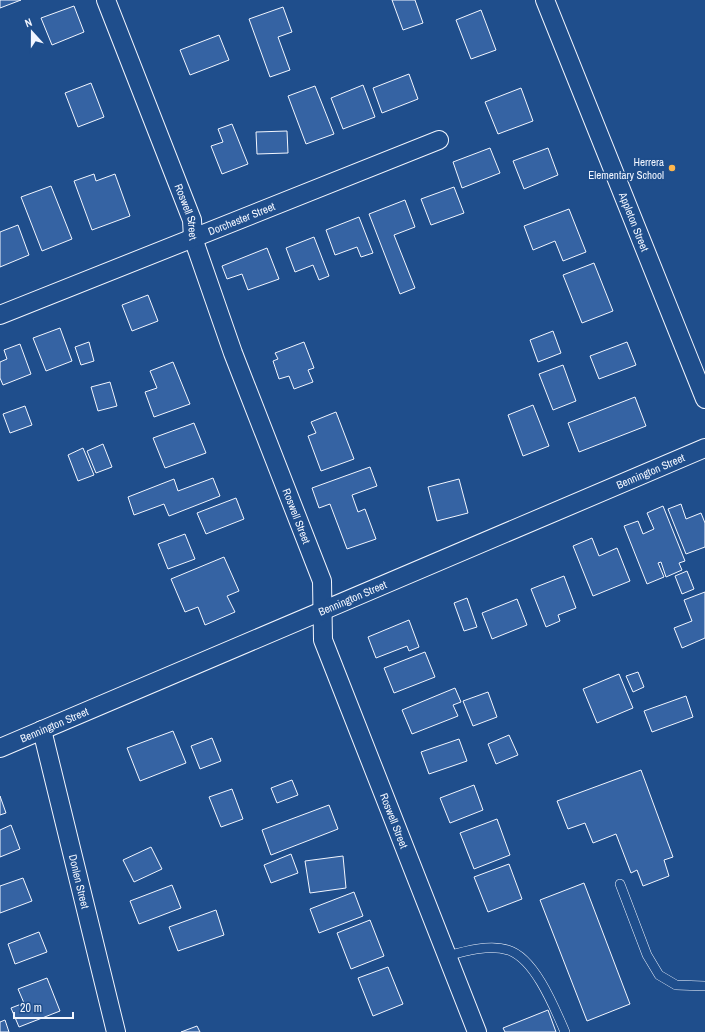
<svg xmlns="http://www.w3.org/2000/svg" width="705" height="1032" viewBox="0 0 705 1032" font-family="'Archivo Narrow',sans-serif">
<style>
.building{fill:#3563a3;stroke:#f2f6ff}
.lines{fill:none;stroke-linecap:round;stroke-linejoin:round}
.lane-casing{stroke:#f2f6ff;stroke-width:10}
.street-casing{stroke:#f2f6ff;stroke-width:20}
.lane{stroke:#1f4e8c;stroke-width:9}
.street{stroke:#1f4e8c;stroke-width:18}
.poi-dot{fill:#ffb74d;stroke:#1f4e8c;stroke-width:1.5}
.labels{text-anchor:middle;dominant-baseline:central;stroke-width:3;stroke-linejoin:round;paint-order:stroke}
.poi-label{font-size:11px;fill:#f2f6ff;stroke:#1f4e8c;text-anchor:end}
.street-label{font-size:11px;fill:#f2f6ff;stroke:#1f4e8c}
</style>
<rect width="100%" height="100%" fill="#1f4e8c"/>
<!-- building -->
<path class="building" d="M0,0H21L0,8Z
M392,0H415L423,23L403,30Z
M74,6L84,32L52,45L41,18Z
M283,7L292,32L278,37L290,70L270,77L249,19Z
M481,10L496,50L471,59L456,20Z
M219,35L229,60L190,75L180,50Z
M409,74L418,99L382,113L373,88Z
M91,83L104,117L78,127L65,93Z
M363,85L375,117L343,129L331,98Z
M315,86L334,134L306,144L288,96Z
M521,88L533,121L498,134L485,102Z
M232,124L248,164L222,174L211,146L223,142L218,129Z
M287,131L288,153L257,154L256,132Z
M490,148L500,173L462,188L453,162Z
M548,148L558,175L524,189L513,161Z
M94,174L96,181L115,174L130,216L92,230L74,181Z
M51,186L72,239L42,251L21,197Z
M454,187L464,213L431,225L421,199Z
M405,200L415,227L394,235L415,288L400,294L369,214Z
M569,209L586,252L563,261L555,241L533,250L524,226Z
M359,217L373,253L361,257L357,247L335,255L326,230Z
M18,225L29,255L0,267V232Z
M314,237L329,276L319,280L313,265L295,272L286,248Z
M267,248L279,279L248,290L242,274L227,279L222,266Z
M594,263L613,311L582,323L563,275Z
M148,295L158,321L132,331L122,305Z
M60,328L72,361L46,371L33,338Z
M553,331L561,353L538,362L530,340Z
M89,342L94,361L81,365L75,347Z
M304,342L314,368L308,370L313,382L294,389L289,376L279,379L273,361L278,359L275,353Z
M627,342L636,365L599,379L590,356Z
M20,344L31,374L3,385L0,378V362L7,359L4,350Z
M173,362L190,404L154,417L145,392L157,388L150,371Z
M563,365L576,401L553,410L539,374Z
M110,382L117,406L98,411L91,387Z
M635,397L646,426L579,452L568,423Z
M533,405L549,446L523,456L508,415Z
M25,406L32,425L10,433L3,414Z
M336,412L354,459L321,471L308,436L316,433L311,422Z
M194,423L206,453L165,468L153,438Z
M103,444L112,467L96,473L87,451Z
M83,448L94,475L78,481L68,455Z
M370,467L377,486L352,495L358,512L365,509L376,539L347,549L330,504L319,508L312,488Z
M213,478L220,496L169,516L164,504L134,515L128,497L174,479L178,491Z
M459,479L468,513L437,521L428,487Z
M236,498L244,519L206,534L197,513Z
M681,504L686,519L701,513L705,523V547L686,554L668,509Z
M663,506L685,561L679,563L682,570L666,577L661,562L658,563L664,577L647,584L624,526L638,521L643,534L654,529L647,513Z
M185,534L195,559L168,569L158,544Z
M592,538L599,556L617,548L630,581L593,596L573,546Z
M224,557L239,591L227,596L235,612L205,625L198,607L185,612L171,579Z
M687,571L694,589L682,594L675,576Z
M564,576L576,608L558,615L560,621L546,627L531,589Z
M705,592V638L682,648L674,628L692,621L684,600Z
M467,598L477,627L464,631L454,603Z
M517,599L527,625L492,639L482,613Z
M409,620L419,647L409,651L407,646L376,658L368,637Z
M425,652L435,677L394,693L384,668Z
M638,672L644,687L633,692L626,676Z
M619,674L633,708L597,723L583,689Z
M455,688L461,702L453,705L458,716L412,734L402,710Z
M488,692L497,717L473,726L463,701Z
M686,696L693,717L652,732L644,711Z
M173,731L186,763L140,781L127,748Z
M509,735L518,755L496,764L488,744Z
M212,738L221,761L200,769L191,746Z
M459,739L467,761L429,774L421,752Z
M641,770L673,857L664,860L669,876L643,886L637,870L631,873L616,834L593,843L585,823L568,829L557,801Z
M292,780L298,795L277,803L271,788Z
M474,785L483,810L450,823L440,798Z
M232,789L243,819L221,827L209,797Z
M0,796L6,813L0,815Z
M329,805L338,829L271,855L262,830Z
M497,819L510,855L474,869L460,833Z
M11,825L20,849L0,857V830Z
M151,847L162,869L134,882L123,860Z
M291,854L298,873L271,883L264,865Z
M343,856L346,888L310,893L305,861Z
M509,864L522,899L488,912L474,877Z
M23,878L32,901L0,913V886Z
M584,883L630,1004L587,1021L540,900Z
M172,885L181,908L139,924L130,901Z
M354,892L363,916L319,933L310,909Z
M216,910L224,935L178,951L169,927Z
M370,920L384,956L351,969L337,933Z
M39,932L47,952L15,964L8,944Z
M388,967L403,1004L373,1016L358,978Z
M47,978L60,1011L19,1027L11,1008L24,1003L18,989Z
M548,1010L556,1032H505L503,1028Z
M5,1020L9,1032H0V1022Z
M197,1026L200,1032H181Z"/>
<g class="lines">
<!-- lane casing -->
<g class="lane-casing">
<path id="lane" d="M620,884L647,955L659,975L676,985L705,986
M447,956C465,951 490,944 508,950C535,958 555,1009 565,1032"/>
</g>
<!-- street casing -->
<g class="street-casing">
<g id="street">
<path id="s1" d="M106,0L192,220L193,238L233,353L322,581L323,640L477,1032"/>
<path id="s2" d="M545,0L705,399"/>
<path id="s3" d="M0,315L439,140"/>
<path id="s4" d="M42,730L116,1032"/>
<path id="s5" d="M0,748L705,448"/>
</g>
</g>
<!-- lane -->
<use href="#lane" class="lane"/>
<!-- street -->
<use href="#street" class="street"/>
</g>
<!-- markers -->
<circle class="poi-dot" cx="672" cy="168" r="4"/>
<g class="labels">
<!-- poi labels -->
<g class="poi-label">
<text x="664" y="162">Herrera<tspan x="664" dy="13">Elementary School</tspan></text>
</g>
<!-- street labels -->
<g class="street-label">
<text stroke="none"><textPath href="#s1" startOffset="227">Roswell Street</textPath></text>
<text stroke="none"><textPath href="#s3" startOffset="260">Dorchester Street</textPath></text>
<text stroke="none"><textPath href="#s2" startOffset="239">Appleton Street</textPath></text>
<text stroke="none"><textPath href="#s5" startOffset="707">Bennington Street</textPath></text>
<text stroke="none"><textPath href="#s1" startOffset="551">Roswell Street</textPath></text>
<text stroke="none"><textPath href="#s5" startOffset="383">Bennington Street</textPath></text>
<text stroke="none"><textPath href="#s5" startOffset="59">Bennington Street</textPath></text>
<text stroke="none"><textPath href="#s1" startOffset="874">Roswell Street</textPath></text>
<text stroke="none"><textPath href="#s4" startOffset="156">Donlen Street</textPath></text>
</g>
</g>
<!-- north arrow -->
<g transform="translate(32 32) rotate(339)" stroke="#1f4e8c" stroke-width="3" paint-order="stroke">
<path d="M0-3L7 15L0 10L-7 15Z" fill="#f2f6ff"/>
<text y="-6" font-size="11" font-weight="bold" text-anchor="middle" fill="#f2f6ff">N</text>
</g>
<!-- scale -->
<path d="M14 1012v6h59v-6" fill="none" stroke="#f2f6ff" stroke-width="2"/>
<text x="20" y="1012" font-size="12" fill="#f2f6ff" stroke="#1f4e8c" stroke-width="3" paint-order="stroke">20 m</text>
</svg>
